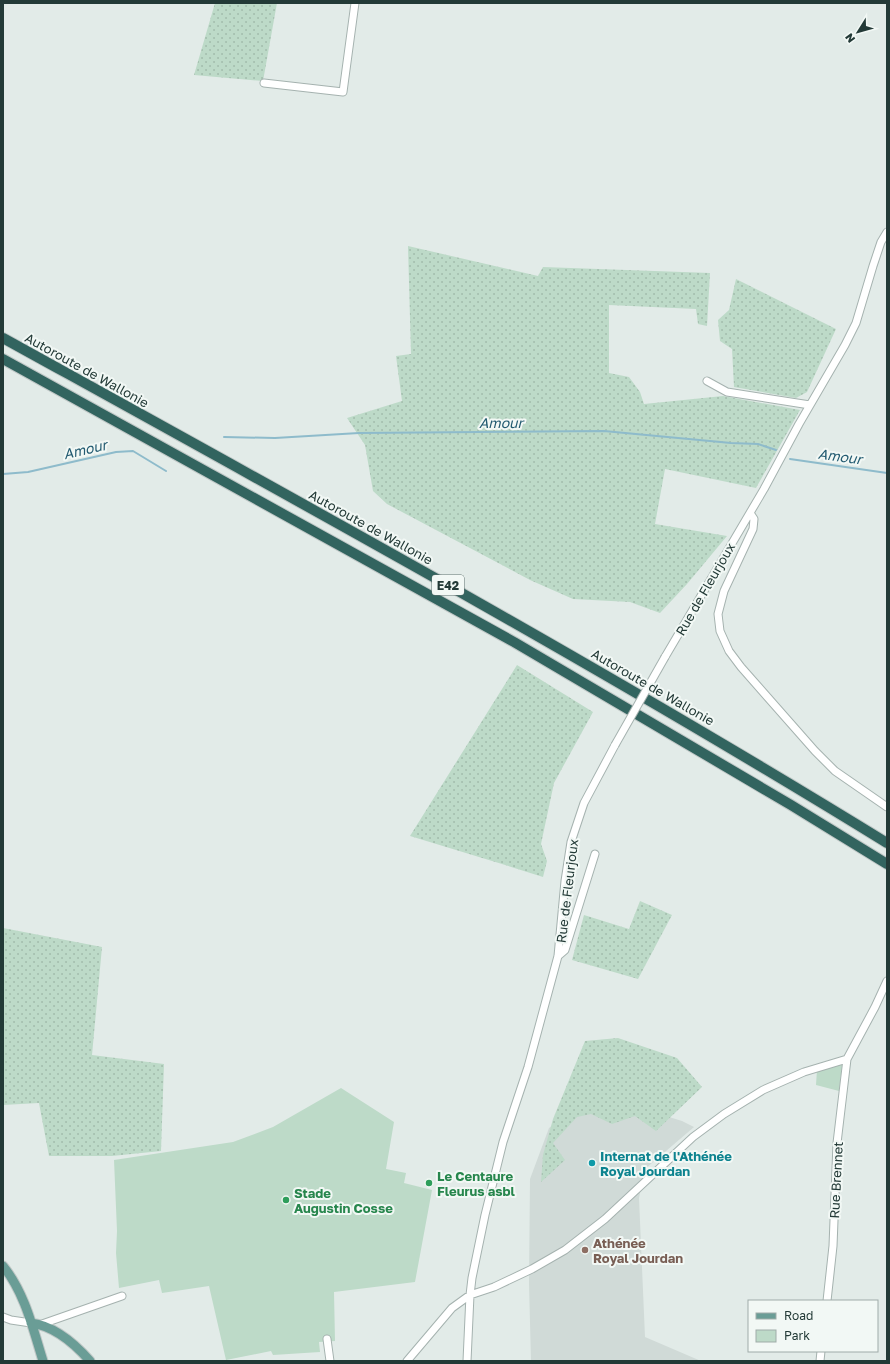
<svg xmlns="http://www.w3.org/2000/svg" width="890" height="1364" viewBox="0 0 890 1364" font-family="'Golos Text',sans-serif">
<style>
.built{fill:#d0dad7}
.grass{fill:url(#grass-dots)}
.green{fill:#bddac8}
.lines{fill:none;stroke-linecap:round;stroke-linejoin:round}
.stream{stroke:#8ebbcb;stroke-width:2}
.minor-casing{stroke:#a5b2af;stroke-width:9}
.major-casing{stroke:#c1c8c7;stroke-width:11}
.highway-casing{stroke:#c1c8c7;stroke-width:12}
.minor{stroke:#fff;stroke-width:7}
.major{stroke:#6a9d96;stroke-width:9}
.highway{stroke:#32645f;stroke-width:10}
.minor-bridge-casing{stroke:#a5b2af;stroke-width:9;stroke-linecap:butt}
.minor-bridge{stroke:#fff;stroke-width:7}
.culture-dot{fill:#0f9aa8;stroke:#f2f8f5;stroke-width:1.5}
.leisure-dot{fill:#2e9e5b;stroke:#f2f8f5;stroke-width:1.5}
.education-dot{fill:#8d6e63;stroke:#f2f8f5;stroke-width:1.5}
.labels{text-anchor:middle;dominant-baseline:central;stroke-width:4;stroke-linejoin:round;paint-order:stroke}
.shield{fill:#f2f8f5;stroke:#617370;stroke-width:1}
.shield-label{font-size:12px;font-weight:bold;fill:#233a37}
.street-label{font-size:13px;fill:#233a37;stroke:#f2f8f5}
.culture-label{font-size:13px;font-weight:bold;fill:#0d838f;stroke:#f2f8f5;text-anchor:start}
.leisure-label{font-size:13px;font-weight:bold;fill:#27864d;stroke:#f2f8f5;text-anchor:start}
.education-label{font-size:13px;font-weight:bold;fill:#785e54;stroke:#f2f8f5;text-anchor:start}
.water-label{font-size:14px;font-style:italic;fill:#235b71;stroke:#f2f8f5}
</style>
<defs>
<pattern id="grass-dots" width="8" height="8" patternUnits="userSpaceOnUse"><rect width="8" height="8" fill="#bddac8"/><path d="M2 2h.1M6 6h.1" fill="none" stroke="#a2bcac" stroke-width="1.8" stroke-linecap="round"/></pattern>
</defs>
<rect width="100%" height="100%" fill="#e2ebe8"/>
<!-- built -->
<path class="built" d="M588,1102L640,1108L682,1121L694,1127L645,1169L639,1198L645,1337L701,1361H531L529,1284L530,1179L549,1128Z"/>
<!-- grass -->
<path class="grass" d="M215,3H277L263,81L194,75Z
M408,246L538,276L543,267L710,273L707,326L698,324L696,309L609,305V373L629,377L640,392L644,404L723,396L800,410L756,488L665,469L655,524L727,536L687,584L660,613L630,602L573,599L530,580L387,504L373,491L365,445L347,418L402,401L396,356L411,354Z
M736,279L836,329L807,392L796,398L734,387L732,349L720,341L718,320L729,310Z
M517,665L593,712L554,783L541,844L547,861L543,877L502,864L410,836Z
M640,901L672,915L638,979L572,960L584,915L629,929Z
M3,928L102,947L92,1055L164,1064L161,1151L112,1156H49L39,1103L3,1105Z
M618,1038L677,1058L702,1087L656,1131L635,1116L612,1124L591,1114L577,1117L553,1143L565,1160L541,1182L543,1155L553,1119L585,1041Z"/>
<!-- green -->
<path class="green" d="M842,1065L839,1091L816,1085L817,1070Z
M341,1088L394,1122L386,1169L406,1173L404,1183L432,1190L415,1282L334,1292L335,1341L319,1342L320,1352L273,1355L271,1351L226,1360L209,1286L162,1293L159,1280L119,1288L116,1253L117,1231L114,1160L233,1142L273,1127Z"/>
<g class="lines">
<!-- stream -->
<path class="stream" d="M224,437L275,438L359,433L604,431L731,443L758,444L776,450
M790,459L887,473
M3,474L28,472L116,452L133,451L166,471"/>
<!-- minor casing -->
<g class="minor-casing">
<path id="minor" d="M264,83L343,92L355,3
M707,381L727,392L810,405
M750,513L754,519L753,529L724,591L718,614L720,631L729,651L741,667L815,751L835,771L887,807
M665,657L764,489L799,424L845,345L856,323L873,266L881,242L887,232
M558,956L565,950L595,854
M827,1301L833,1246L837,1143L847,1059L875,1007L887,981
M3,1317L11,1320L31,1323
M42,1324L122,1296
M327,1339L330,1361
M407,1361L452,1308L470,1295L494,1287L532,1269L565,1250L605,1219L693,1137L724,1114L763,1090L804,1072L847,1059
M467,1361L470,1295L472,1278L485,1215L503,1142L528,1067L558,956L565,881L571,842L584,803L615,745
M820,1361L821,1351"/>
</g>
<!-- major casing -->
<g class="major-casing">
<path id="major" d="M3,1266C25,1293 33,1329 43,1361
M31,1323C55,1326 75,1344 90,1361"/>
</g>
<!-- highway casing -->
<g class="highway-casing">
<path id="highway" d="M3,338C300,502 598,665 887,843
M3,359L514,642L791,805L887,864"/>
</g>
<!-- minor -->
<use href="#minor" class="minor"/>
<!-- major -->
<use href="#major" class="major"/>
<!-- highway -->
<use href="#highway" class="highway"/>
<!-- minor-bridge casing -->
<g class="minor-bridge-casing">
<path id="minor-bridge" d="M615,745L665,657"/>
</g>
<!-- minor-bridge -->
<use href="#minor-bridge" class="minor-bridge"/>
</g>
<!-- markers -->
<circle class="culture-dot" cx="592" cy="1163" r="4"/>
<g class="leisure-dot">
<circle cx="429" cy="1183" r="4"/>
<circle cx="286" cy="1200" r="4"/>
</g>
<circle class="education-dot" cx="585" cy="1250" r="4"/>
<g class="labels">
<!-- shield labels -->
<rect class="shield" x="432" y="575" width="32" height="20" rx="3"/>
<g class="shield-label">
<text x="448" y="585">E42</text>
</g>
<!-- street labels -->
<g class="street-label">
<text transform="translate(87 370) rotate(29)">Autoroute de Wallonie</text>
<text transform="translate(371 527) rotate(29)">Autoroute de Wallonie</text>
<text transform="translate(705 589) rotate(-60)">Rue de Fleurjoux</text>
<text transform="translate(653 687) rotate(30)">Autoroute de Wallonie</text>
<text transform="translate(567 891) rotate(-83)">Rue de Fleurjoux</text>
<text transform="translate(836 1180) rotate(-87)">Rue Brennet</text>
</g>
<!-- culture labels -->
<g class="culture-label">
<text x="600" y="1156">Internat de l'Athénée<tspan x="600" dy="15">Royal Jourdan</tspan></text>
</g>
<!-- leisure labels -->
<g class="leisure-label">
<text x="437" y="1176">Le Centaure<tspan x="437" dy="15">Fleurus asbl</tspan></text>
<text x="294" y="1193">Stade<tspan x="294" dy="15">Augustin Cosse</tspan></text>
</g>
<!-- education labels -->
<g class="education-label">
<text x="593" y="1243">Athénée<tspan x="593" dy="15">Royal Jourdan</tspan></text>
</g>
<!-- water labels -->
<g class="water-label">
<text x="501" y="422">Amour</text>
<text transform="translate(85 449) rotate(-13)">Amour</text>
<text transform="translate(840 456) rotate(8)">Amour</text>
</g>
</g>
<!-- border -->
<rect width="890" height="1364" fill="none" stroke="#233a37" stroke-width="8"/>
<!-- legend -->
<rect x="748" y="1300" width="130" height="52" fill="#f2f8f5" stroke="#9faca9"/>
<rect x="756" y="1313" width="20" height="6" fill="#6a9d96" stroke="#9faca9"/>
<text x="784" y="1320" font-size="12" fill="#233a37">Road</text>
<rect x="756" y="1330" width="20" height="12" fill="#bddac8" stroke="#9faca9"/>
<text x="784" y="1340" font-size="12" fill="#233a37">Park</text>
<!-- north arrow -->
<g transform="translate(858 32) rotate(233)" stroke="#f2f8f5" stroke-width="3" paint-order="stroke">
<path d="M0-3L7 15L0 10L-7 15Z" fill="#233a37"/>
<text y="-6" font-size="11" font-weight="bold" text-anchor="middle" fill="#233a37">N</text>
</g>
</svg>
